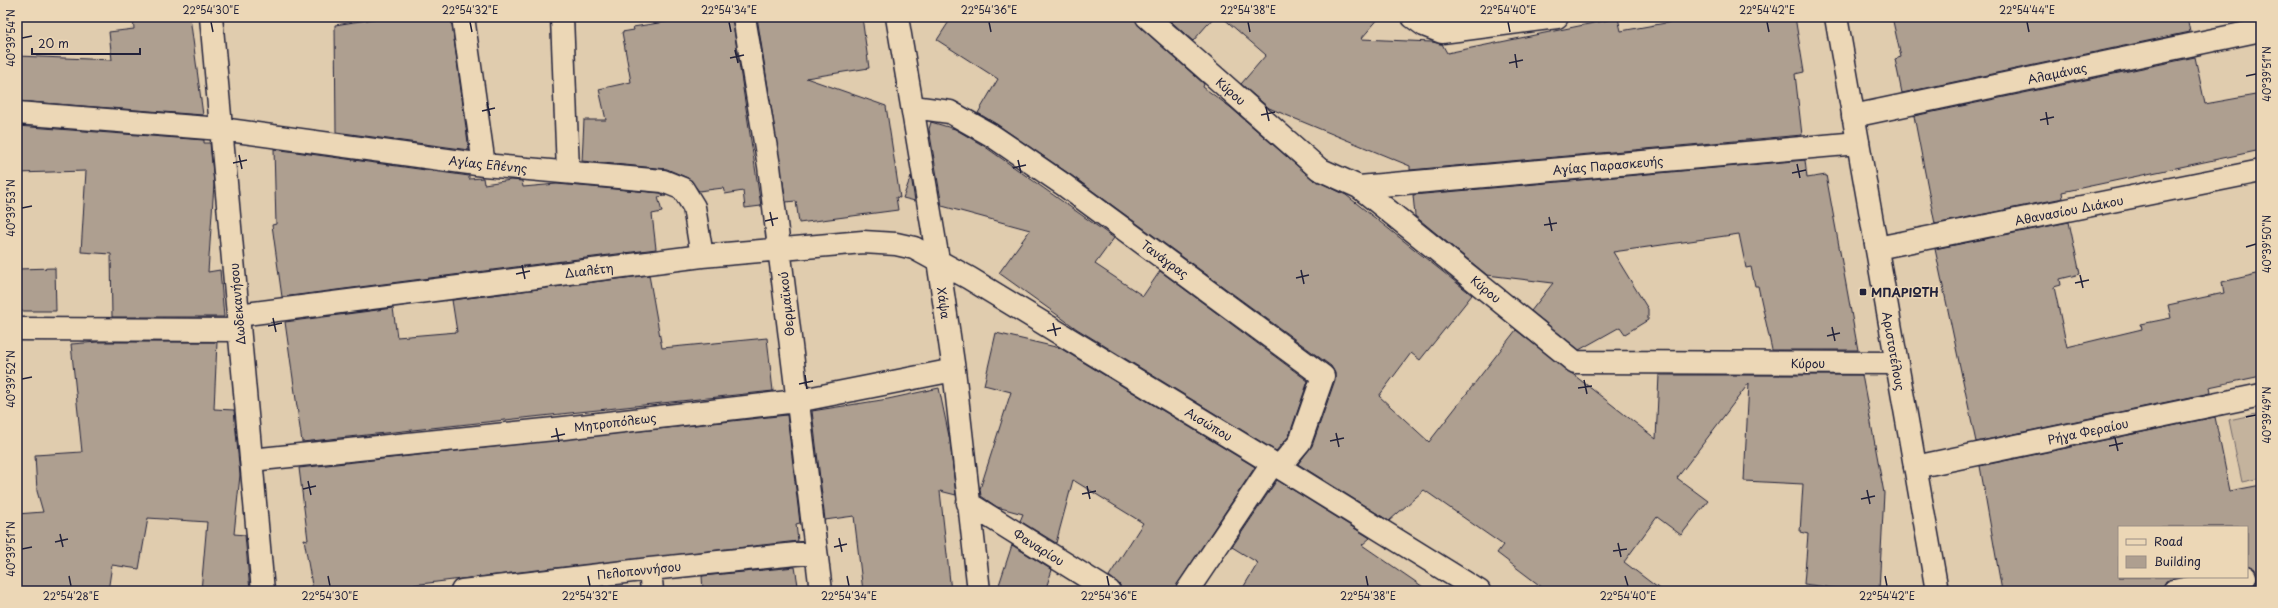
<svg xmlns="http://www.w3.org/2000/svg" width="2278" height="608" viewBox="0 0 2278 608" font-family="'Playpen Sans',sans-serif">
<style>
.green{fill:#c4b39d;stroke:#736a6c}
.building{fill:#ae9f90;stroke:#22223b}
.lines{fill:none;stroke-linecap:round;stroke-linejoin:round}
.street-casing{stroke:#22223b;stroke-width:25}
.secondary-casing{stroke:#22223b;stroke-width:25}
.street{stroke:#ecd7b6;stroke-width:22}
.secondary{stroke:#ecd7b6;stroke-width:22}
.ticks{fill:none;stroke:#22223b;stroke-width:1.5}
.poi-dot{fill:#22223b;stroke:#ecd7b6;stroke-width:1.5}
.labels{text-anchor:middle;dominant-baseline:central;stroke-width:3;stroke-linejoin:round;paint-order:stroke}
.street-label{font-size:12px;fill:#22223b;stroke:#ecd7b6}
.poi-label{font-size:12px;font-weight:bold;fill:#22223b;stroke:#ecd7b6;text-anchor:start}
.neatline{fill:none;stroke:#22223b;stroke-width:1.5}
.ticks-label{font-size:10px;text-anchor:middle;fill:#22223b}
</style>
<rect width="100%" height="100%" fill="#e0ccae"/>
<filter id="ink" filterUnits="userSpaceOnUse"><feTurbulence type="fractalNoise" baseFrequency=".025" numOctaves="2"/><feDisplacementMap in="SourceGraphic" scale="8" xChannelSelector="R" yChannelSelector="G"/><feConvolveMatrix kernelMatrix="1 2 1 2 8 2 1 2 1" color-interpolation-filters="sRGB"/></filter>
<g filter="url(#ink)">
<!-- green -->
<path class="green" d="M2261,413V478L2242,482L2229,420Z"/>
<!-- building -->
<path class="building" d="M133,17H190L203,115L17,101V56L112,60L109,32L134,29Z
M386,17H451L469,150L336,132L335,25Z
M697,17H732L761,206L745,208L743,191L725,194L723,188L699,191L688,178L667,169L582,161L584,120H606L599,89L631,82L622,32L634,30L633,27Z
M757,17H862L869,68L806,78L886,106L900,198L896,197L898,210L799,223L796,201L786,202Z
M952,17H1135L1139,26L1204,84L1203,87L1230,107L1311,178L1346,195L1472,295L1420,360L1411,353L1379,396L1429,442L1516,330L1656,439L1659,375H1862L1884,493L1879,591H1854L1804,584L1808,534L1800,532L1803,484L1744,481L1749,383L1677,478L1708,501L1681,535L1657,517L1624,562L1662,591H1547L1497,553L1503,545L1424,490L1389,521L1298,464L1312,446L1335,380V373L1331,366L1071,175L998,125L978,113L998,79L937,40Z
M1166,17H1214L1193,41Z
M1222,17H1380L1361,39L1432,42L1442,44L1447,53L1618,18L1621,31L1699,17H1795L1804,72L1795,74L1802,135L1410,170V166L1269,108L1241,84L1266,55Z
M1892,17H2187L2190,32L1902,93L1895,59L1901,57Z
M2195,57L2205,104L2261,94V150L2062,192L2063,198L1935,224L1914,116Z
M931,122L955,129L984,146L1114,238L1095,264L1143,296L1160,271L1308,381L1289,436L1276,451L1077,329L999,273L1030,230L942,206L929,129Z
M17,126L204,140V143H210L214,184L208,272L220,270L224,317H112L111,254L81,252L86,171L17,173Z
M274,149L469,176V179L483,178L484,184L511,180L522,181L523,187L557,184L660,193L666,196L658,197L662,212L652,214L656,249L282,297L272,225L276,224Z
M1805,160L1807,178L1826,175L1858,350H1772L1758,286H1755L1751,267L1746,268L1739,234L1613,252L1648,309V320L1625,334L1620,327L1579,350L1531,311L1553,283L1487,275L1415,216L1413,195Z
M911,176L915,201L903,198Z
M2069,222L2080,274L2060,279L2061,285L2054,287L2067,347L2142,329L2141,324L2171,318L2168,305L2224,293L2222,282L2261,273V376L2209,387L2210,393L1976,442L1935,249Z
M55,268L56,311H17V269Z
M649,275L662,348L767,338L773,391L302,442L285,322L393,308L397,337L457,332L452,300Z
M996,333L1060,348L1255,467L1173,591H1121L1120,585L1109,576L1143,523L1073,480L1056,543L1020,521L1023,514L997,507L981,496L980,489L1011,392L984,385Z
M98,342H217L214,409L234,410L240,475L234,534L245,535L250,591H201L207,522L148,518L139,569L112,565L108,591H17V514L43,512L37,491L35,455L82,452L71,344Z
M939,388L950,441L956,495L940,491L951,591H863L854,516L825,520L812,411L888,399Z
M787,415L800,523L796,524L798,541L461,579L396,587L397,591H313L304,539L308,540L299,468Z
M2215,417L2230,491L2261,485V591H2239L2253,587L2257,581L2255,569L2247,565V527H2119V577H2180L2166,581L2162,591H2002L1980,466Z
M1277,480L1370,538L1362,545L1429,591H1241L1258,563L1232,547Z
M1012,545L1052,570L1045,591H997Z
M795,567L799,591H703L702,576Z"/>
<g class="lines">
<!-- street casing -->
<g class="street-casing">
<path id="street" d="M211,17L263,591
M463,17L484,165
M562,17L568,171
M744,17L769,166L821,591
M897,17L938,260L954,370L979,591
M1147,17L1319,169L1359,187L1575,362L1896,363
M1413,17L1424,25L1442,32L1557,17
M913,107L950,112L991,135L1064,185L1323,376L1300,442L1279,467
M17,113L221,129L484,165L663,181L683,189L694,207L702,256
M1853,116L2261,30
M1359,187L1858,143
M1877,248L2261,171
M238,315L702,256L863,242L896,244L914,248L969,278L1279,467L1479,591
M17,329L239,330
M251,460L564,428L797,401L954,370
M1915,467L2261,395
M968,503L1109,591
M650,569L652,591
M462,591L650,569L816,552
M1187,591L1273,463
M2174,591L2245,577"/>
</g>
<!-- secondary casing -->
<g class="secondary-casing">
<path id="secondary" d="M1836,17L1937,591"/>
</g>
<!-- street -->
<use href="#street" class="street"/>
<!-- secondary -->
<use href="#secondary" class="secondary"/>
</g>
</g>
<!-- ticks -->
<path class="ticks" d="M211,22L213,32M470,22L472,32M729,22L731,32M989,22L991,32M1248,22L1250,32M1508,22L1510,32M1767,22L1769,32M2027,22L2029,32M22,38L32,36M735,50L738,63M1515,54L1517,68M730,58L744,55M1509,63L1523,60M2246,76L2256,74M487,102L490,116M1266,107L1269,121M482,111L495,108M2046,112L2048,125M1261,115L1275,112M2040,120L2054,117M239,155L242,169M1018,160L1021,173M233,163L247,160M1797,164L1800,178M1013,168L1026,165M1792,173L1806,170M22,208L32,206M770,212L773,226M1549,217L1552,231M765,221L778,218M1544,225L1557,223M2246,247L2256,244M522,265L525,279M1301,270L1304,284M516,274L530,271M2080,275L2083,288M1296,278L1309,275M2075,283L2089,280M273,318L276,332M1053,323L1056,336M268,326L282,323M1832,327L1835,341M1047,331L1061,328M1827,336L1840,333M805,375L807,389M22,379L32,377M1584,380L1587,394M799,384L813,381M1578,388L1592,386M2246,417L2256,415M556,428L559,442M1336,433L1339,447M551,437L565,434M2115,438L2118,451M1330,441L1344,438M2109,446L2123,443M308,481L311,495M1087,486L1090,499M303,489L316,486M1867,490L1870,504M1082,494L1096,491M1861,499L1875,496M60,534L63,547M839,538L842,552M55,542L68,539M1618,543L1621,557M834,547L847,544M22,549L32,547M1613,551L1627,549M69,576L71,586M328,576L330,586M588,576L590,586M847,576L849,586M1107,576L1109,586M1366,576L1368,586M1625,576L1628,586M1885,576L1887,586"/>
<!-- markers -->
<rect class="poi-dot" x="1859" y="288" width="8" height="8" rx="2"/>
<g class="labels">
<!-- street labels -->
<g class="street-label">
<text transform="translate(2057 73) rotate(-12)">Αλαμάνας</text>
<text transform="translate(1231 91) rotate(41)">Κύρου</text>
<text transform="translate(488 164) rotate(6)">Αγίας Ελένης</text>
<text transform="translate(1608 165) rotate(-5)">Αγίας Παρασκευής</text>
<text transform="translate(2069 210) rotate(-11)">Αθανασίου Διάκου</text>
<text transform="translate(1165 259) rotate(36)">Τανάγρας</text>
<text transform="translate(589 270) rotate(-7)">Διαλέτη</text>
<text transform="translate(1486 289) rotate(39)">Κύρου</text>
<text transform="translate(944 303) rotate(82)">Χάψα</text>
<text transform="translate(237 304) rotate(-95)">Δωδεκανήσου</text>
<text transform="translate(786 304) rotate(-96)">Θερμαϊκού</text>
<text transform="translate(1894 351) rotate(80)">Αριστοτέλους</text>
<text x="1808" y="363">Κύρου</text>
<text transform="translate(615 422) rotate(-7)">Μητροπόλεως</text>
<text transform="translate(1209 424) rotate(31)">Αισώπου</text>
<text transform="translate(2088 431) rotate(-12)">Ρήγα Φεραίου</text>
<text transform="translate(1039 547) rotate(32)">Φαναρίου</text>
<text transform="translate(639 570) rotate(-6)">Πελοποννήσου</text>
</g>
<!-- poi labels -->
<g class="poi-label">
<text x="1871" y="292">ΜΠΑΡΙΩΤΗ</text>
</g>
</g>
<!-- margin -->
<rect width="2278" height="608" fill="none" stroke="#ecd7b6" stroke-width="44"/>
<!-- legend -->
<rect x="2118" y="526" width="130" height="52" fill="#ecd7b6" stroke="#9b8f85"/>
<rect x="2126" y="539" width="20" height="6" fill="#ecd7b6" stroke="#9b8f85"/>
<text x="2154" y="546" font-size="12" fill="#22223b">Road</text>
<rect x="2126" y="556" width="20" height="12" fill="#ae9f90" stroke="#9b8f85"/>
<text x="2154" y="566" font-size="12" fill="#22223b">Building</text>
<!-- scale -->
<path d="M32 48v6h108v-6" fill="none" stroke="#22223b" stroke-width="2"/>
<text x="38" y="48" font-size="12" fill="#22223b" stroke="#ecd7b6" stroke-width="3" paint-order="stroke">20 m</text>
<rect x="22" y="22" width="2234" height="564" class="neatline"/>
<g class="ticks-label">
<text x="211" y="14">22°54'30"E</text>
<text x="470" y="14">22°54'32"E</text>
<text x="729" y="14">22°54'34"E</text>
<text x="989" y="14">22°54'36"E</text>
<text x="1248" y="14">22°54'38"E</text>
<text x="1508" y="14">22°54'40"E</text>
<text x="1767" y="14">22°54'42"E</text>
<text x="2027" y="14">22°54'44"E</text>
<text transform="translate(11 38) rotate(-90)" y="4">40°39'54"N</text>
<text transform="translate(2267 74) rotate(-90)" y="4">40°39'51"N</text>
<text transform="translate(11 208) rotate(-90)" y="4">40°39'53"N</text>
<text transform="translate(2267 244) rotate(-90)" y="4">40°39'50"N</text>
<text transform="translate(11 379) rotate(-90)" y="4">40°39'52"N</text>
<text transform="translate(2267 415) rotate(-90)" y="4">40°39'49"N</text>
<text transform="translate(11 549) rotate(-90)" y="4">40°39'51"N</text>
<text x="71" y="600">22°54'28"E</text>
<text x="330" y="600">22°54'30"E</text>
<text x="590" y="600">22°54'32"E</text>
<text x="849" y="600">22°54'34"E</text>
<text x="1109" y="600">22°54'36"E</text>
<text x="1368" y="600">22°54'38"E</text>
<text x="1628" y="600">22°54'40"E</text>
<text x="1887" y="600">22°54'42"E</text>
</g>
</svg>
